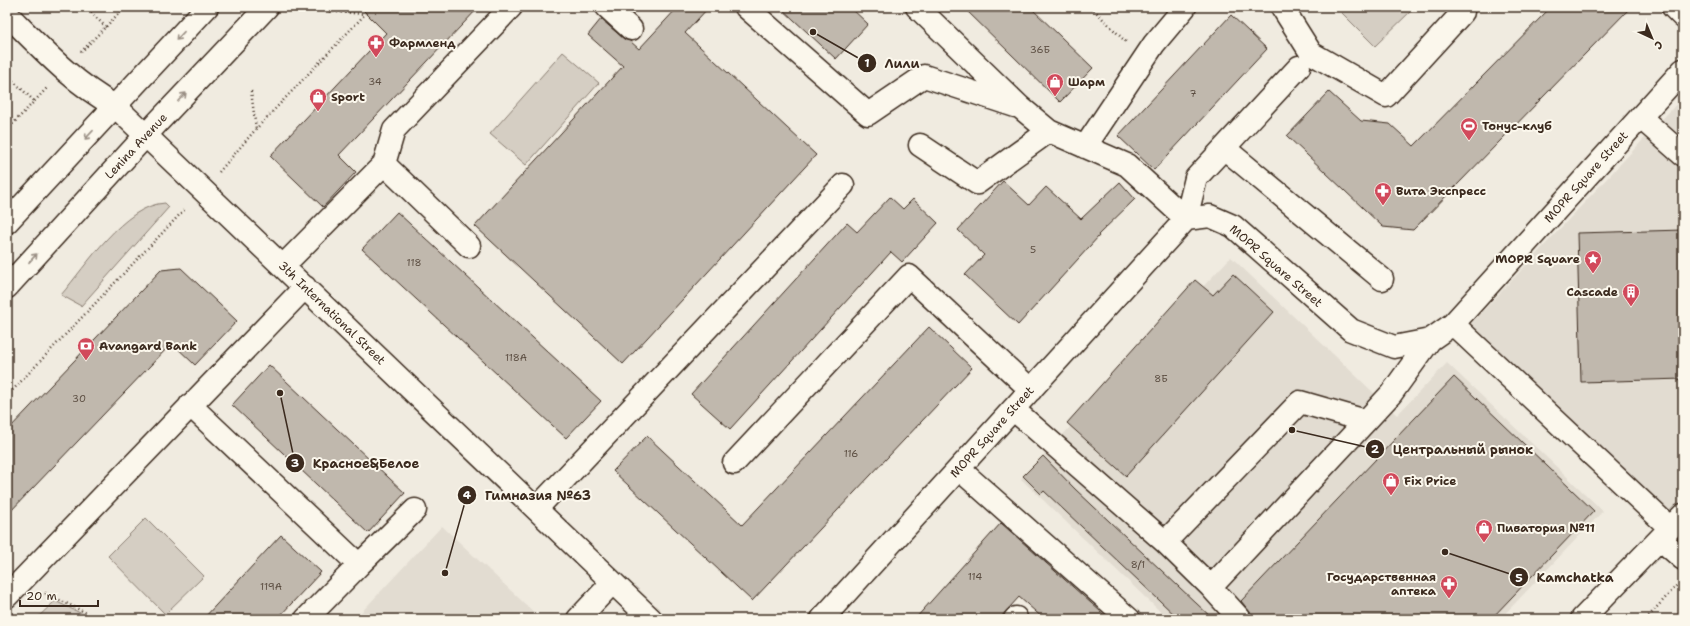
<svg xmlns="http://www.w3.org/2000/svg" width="1690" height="626" viewBox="0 0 1690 626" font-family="'Shantell Sans',sans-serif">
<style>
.built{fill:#e2dcd1}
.green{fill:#d5cec3;stroke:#887c70}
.building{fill:#c0b8ad;stroke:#3b2a1e}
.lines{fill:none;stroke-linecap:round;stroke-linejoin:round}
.minor-casing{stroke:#3b2a1e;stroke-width:25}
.major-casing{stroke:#3b2a1e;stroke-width:25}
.path{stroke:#3b2a1e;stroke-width:2.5;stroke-dasharray:1 3;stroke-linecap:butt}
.minor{stroke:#fbf7ec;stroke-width:22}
.major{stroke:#fbf7ec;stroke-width:22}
.oneway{stroke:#9b9085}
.labels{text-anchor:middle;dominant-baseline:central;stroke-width:4;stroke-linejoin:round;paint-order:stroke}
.number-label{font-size:10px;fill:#5c4e42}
.poi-label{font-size:12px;font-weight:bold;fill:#3b2a1e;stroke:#fbf7ec;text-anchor:start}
.street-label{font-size:12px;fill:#3b2a1e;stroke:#fbf7ec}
.leader{fill:none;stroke:#3b2a1e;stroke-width:1.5}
.callout-dot{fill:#3b2a1e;stroke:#fbf7ec;stroke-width:1.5}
.mark-label{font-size:12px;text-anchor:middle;font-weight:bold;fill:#fff}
.callout-label{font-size:13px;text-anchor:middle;font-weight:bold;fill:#3b2a1e;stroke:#fbf7ec;stroke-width:4;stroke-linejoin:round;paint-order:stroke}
</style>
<rect width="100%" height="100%" fill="#f0ebe0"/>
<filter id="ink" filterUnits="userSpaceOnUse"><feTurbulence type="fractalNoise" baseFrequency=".025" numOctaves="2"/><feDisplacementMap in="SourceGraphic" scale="8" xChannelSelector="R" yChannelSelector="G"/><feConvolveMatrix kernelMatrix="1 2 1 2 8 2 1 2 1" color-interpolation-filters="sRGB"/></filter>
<g filter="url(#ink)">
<!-- built -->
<path class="built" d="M1683,97V501L1672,513L1470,325Z
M1231,257L1397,415L1447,363L1603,511L1500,619H1168L1021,479Z
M442,526L541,619H355Z"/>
<!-- green -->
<path class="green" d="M1336,7H1415L1375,46Z
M563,52L599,83L526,165L490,134Z
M165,203L169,207L81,306L61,295C86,266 124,205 165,203Z
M146,518L204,576L165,614L108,556Z
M55,601L93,619H36Z"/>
<!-- building -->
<path class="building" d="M360,7H479L339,155L356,172L323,207L270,156L386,33Z
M678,7H709L685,33L816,155L623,364L475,226L623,66L588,35L601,19L623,38L630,41L639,49Z
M780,7H850L868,24L836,59Z
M963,7H1030L1093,68L1060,102Z
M1551,7H1631L1413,230L1383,227L1287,136L1329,92L1361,121L1390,124L1414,146Z
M1231,15L1267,49L1154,170L1118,136Z
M1003,181L1029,205L1046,187L1081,219L1120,182L1135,199L1098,235L1099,236L1018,325L965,275L984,255L958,230Z
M890,197L903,209L913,199L938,223L902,262L891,252L730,429L691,394L847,223L857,232Z
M397,212L601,401L566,438L362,249Z
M1683,230V379L1581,382L1577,233Z
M181,268L237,321L195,365L172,343L7,515V431L161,270Z
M1233,274L1274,312L1126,476L1067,423L1195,280L1213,295Z
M929,327L972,368L752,601L613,471L647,436L742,525Z
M269,365L405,493L368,533L232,405Z
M1454,377L1594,511L1491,619H1252L1249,611L1241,601Z
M1043,456L1075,489L1213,619H1179L1044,491L1041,494L1023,476Z
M1001,523L1109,619H1044L1019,597L999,619H915Z
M281,535L321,572L277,619H203Z"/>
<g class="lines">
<!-- minor casing -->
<g class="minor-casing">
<path id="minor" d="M607,7L631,29
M746,7L868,114L924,76L1015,106
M917,7L1020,107L1049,131L1127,165L1186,219L1196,178L1299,67
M1282,7L1311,53L1386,96L1463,12L1459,7
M1673,7L1683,17
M7,14C42,49 72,82 115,106L651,619
M1640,117L1683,155
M920,145L977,183L1049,131
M1085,147L1154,44L1185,7
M1224,148L1382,279
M384,164L469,246
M283,266L384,164L394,130L511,7
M1453,324L1670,528
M190,405L359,565L306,619
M1013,409L1165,542
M1366,421L1300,402L1165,542L1211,587L1366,421L1391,394L1430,340
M734,463L909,276L1031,390
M959,469L1129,619
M537,508L843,185
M1660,539L1683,559
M359,565L415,510
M1211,587L1240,619
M7,596L305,287
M578,619L612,583
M822,619L1186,219L1210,216L1233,226L1351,330L1394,347L1430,340L1453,324L1683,70
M1015,619L1016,618
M1582,619L1683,515"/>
</g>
<!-- major casing -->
<g class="major-casing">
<path id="major" d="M7,222L207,7
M7,287L157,123L267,7"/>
</g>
<!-- path -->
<path class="path" d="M85,7L106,27
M1091,7L1126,42
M325,11L365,14
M81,52L125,7
M7,75L34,101
M251,91L256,129
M7,130L47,88
M219,172L256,129L372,7
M7,396L186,208
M45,593L99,619
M1646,619L1679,583"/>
<!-- minor -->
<use href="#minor" class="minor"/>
<!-- major -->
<use href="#major" class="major"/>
</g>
<!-- one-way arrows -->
<defs><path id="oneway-shaft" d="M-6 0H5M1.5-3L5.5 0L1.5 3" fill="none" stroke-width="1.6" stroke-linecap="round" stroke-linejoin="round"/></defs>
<g class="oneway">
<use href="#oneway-shaft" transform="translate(180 36) rotate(133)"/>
<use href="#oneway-shaft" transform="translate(182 97) rotate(-46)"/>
<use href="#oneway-shaft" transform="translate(89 135) rotate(133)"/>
<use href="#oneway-shaft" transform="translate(33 258) rotate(-47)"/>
</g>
</g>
<!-- icons -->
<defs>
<g id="pharmacy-pin" transform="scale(0.9)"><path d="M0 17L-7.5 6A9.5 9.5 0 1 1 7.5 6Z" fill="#d1495b" stroke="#fbf7ec"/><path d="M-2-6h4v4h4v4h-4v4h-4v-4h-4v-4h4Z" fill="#fff"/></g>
<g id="shop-pin" transform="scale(0.9)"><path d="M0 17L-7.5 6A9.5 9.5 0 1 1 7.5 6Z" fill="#d1495b" stroke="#fbf7ec"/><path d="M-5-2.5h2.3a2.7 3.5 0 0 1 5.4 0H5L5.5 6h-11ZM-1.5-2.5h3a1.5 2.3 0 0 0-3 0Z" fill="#fff"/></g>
<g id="stadium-pin" transform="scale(0.9)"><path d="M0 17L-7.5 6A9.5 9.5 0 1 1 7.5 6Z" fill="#d1495b" stroke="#fbf7ec"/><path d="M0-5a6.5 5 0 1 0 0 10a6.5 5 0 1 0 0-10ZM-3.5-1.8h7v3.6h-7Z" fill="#fff"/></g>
<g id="sight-pin" transform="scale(0.9)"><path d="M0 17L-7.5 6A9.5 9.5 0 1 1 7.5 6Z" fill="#d1495b" stroke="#fbf7ec"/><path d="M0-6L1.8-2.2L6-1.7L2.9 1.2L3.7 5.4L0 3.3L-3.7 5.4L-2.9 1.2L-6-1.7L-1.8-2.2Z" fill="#fff"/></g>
<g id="building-pin" transform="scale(0.9)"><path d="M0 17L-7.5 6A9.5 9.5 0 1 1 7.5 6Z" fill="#d1495b" stroke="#fbf7ec"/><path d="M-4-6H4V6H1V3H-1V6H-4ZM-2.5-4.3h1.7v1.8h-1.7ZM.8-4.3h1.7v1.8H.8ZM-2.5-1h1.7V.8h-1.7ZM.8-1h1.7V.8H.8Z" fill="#fff"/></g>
<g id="bank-pin" transform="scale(0.9)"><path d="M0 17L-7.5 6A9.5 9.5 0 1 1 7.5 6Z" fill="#d1495b" stroke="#fbf7ec"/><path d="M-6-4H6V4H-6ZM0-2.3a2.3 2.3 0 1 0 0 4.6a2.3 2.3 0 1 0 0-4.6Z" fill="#fff"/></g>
</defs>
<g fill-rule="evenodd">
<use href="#pharmacy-pin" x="376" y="43"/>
<use href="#shop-pin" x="1055" y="82"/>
<use href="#shop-pin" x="318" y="97"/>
<use href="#stadium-pin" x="1469" y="126"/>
<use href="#pharmacy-pin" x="1383" y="191"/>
<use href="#sight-pin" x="1593" y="259"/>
<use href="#building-pin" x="1631" y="292"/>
<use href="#bank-pin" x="86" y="346"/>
<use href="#shop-pin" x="1391" y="481"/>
<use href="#shop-pin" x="1484" y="528"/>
<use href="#pharmacy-pin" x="1449" y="584"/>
</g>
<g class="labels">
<!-- number labels -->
<g class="number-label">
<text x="1040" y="49">36Б</text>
<text x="375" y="81">34</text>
<text x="1193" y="93">7</text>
<text x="1033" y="249">5</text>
<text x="414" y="262">118</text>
<text x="516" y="357">118А</text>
<text x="1161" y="378">8Б</text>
<text x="79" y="398">30</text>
<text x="851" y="453">116</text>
<text x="1138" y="564">8/1</text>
<text x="975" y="576">114</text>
<text x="271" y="586">119А</text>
</g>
<!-- poi labels -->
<g class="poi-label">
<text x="389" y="43">Фармленд</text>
<text x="1068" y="82">Шарм</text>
<text x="331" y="97">Sport</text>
<text x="1482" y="126">Тонус-клуб</text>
<text x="1396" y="191">Вита Экспресс</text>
<text x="1580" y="259" text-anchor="end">MOPR Square</text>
<text x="1618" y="292" text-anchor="end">Cascade</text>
<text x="99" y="346">Avangard Bank</text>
<text x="1404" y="481">Fix Price</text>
<text x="1497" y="528">Пиватория №11</text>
<text x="1436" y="577" text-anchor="end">Государственная<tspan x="1436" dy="14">аптека</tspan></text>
</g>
<!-- street labels -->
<g class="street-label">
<text transform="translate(136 146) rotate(-47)">Lenina Avenue</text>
<text transform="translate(1586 177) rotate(-48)">MOPR Square Street</text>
<text transform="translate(1276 266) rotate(41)">MOPR Square Street</text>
<text transform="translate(332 313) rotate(44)">3th International Street</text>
<text transform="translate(992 432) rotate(-48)">MOPR Square Street</text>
</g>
</g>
<!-- callouts -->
<path class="leader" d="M813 32L867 63M1292 430L1375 449M280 393L295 463M445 573L467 495M1445 552L1519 577"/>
<g class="callout-dot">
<circle cx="813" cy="32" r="4"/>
<circle cx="1292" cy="430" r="4"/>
<circle cx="280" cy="393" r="4"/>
<circle cx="445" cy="573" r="4"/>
<circle cx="1445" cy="552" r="4"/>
<circle cx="867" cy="63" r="10"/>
<circle cx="1375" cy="449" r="10"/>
<circle cx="295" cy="463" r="10"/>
<circle cx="467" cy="495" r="10"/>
<circle cx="1519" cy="577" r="10"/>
</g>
<g class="mark-label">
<text x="867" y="67">1</text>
<text x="1375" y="453">2</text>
<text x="295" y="467">3</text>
<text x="467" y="499">4</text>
<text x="1519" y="582">5</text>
</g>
<g class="callout-label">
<text x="902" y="68">Лили</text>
<text x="1463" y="454">Центральный рынок</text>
<text x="366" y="468">Красное&amp;Белое</text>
<text x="538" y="500">Гимназия №63</text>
<text x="1575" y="582">Kamchatka</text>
</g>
<!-- margin -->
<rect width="1690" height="626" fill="none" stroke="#fbf7ec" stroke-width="24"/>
<rect x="12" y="12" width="1666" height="602" fill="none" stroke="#3b2a1e" stroke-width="1.5" filter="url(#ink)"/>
<!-- north arrow -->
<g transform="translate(1652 38) rotate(136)" stroke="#fbf7ec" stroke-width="3" paint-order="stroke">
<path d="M0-3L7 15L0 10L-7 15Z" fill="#3b2a1e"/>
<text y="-6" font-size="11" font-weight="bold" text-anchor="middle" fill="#3b2a1e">С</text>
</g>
<!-- scale -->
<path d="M20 600v6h78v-6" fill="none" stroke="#3b2a1e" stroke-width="2"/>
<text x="26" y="600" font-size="12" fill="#3b2a1e" stroke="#fbf7ec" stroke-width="3" paint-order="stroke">20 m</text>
</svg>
